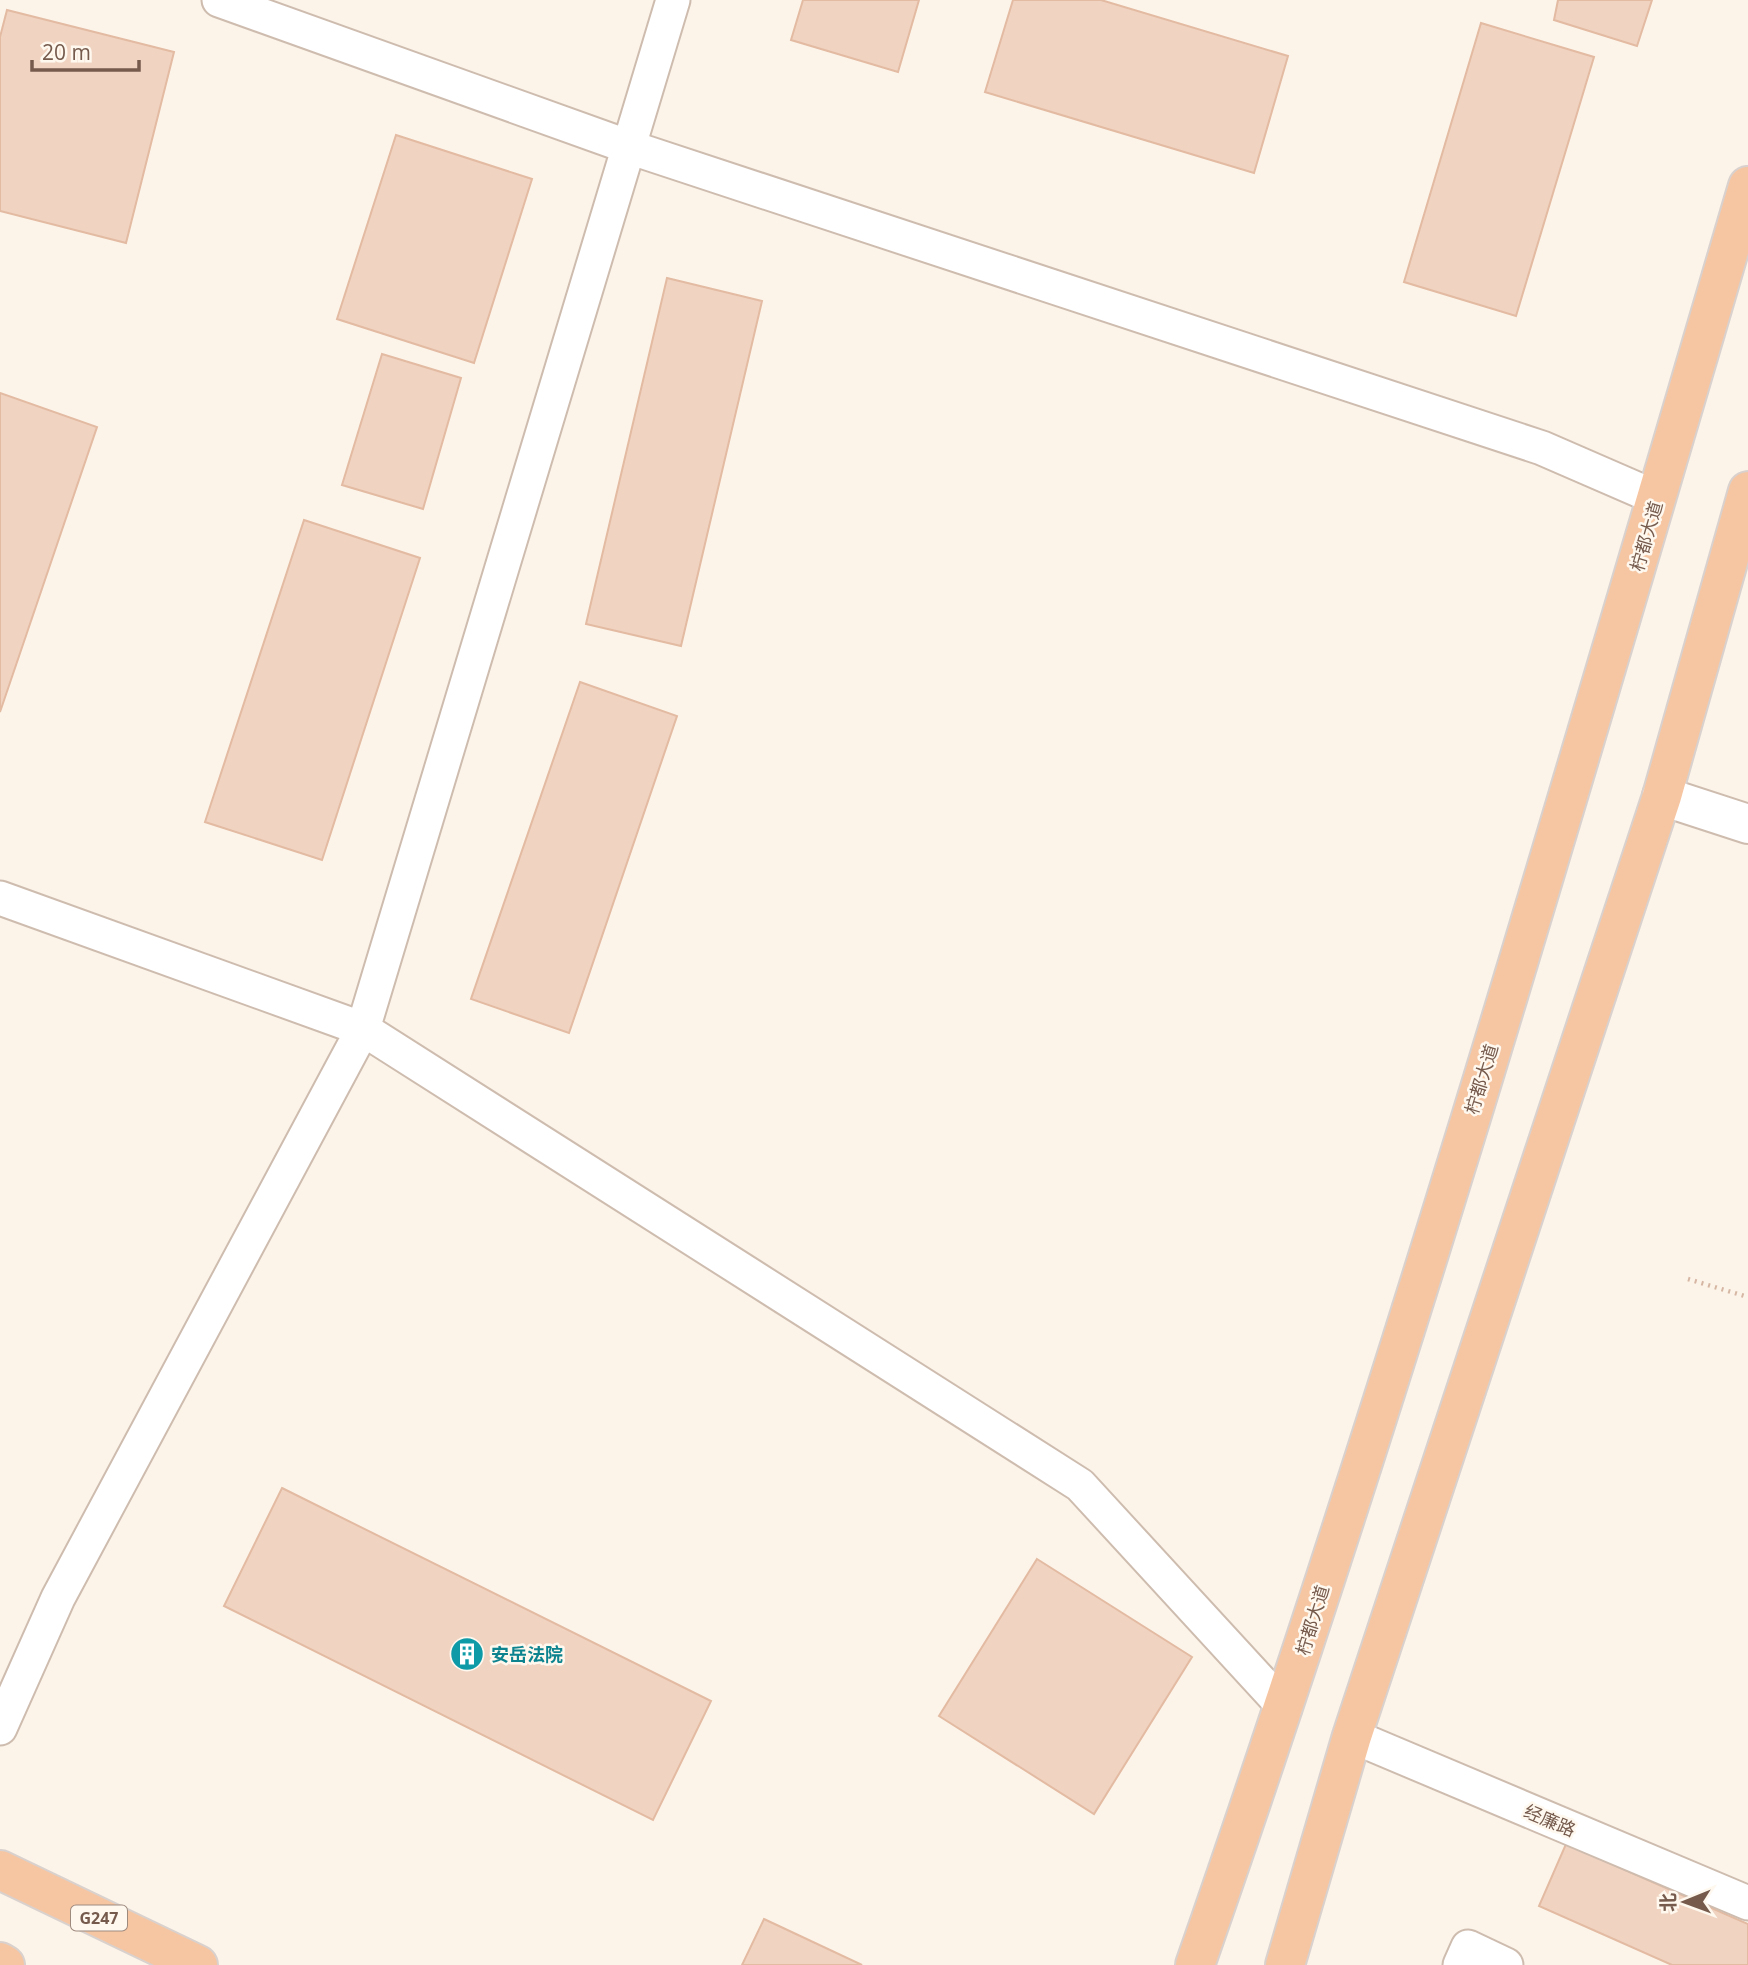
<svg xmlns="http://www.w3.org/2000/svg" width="1748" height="1965" viewBox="0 0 1748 1965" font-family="'Open Sans','Noto Sans SC',sans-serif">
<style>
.building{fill:#f0d3c1;stroke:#e3baa2;stroke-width:2}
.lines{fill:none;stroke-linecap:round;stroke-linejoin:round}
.minor-casing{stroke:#cebcaf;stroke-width:37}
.tertiary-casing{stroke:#cebcaf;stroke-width:42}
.trunk-casing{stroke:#d9d1cd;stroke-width:42}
.path{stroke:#d6b7a4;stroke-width:4.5;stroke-dasharray:2 5;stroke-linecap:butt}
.minor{stroke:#fff;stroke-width:33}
.tertiary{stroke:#fff;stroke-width:38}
.trunk{stroke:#f6c6a3;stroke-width:38}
.labels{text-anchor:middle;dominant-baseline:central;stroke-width:5;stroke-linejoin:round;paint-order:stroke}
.shield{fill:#fef8ef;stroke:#9f8a7e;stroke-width:2}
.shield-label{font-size:16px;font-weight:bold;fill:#765b4d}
.street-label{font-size:18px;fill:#765b4d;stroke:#fef8ef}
.culture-label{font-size:18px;font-weight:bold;fill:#0d838f;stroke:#fef8ef;text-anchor:start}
</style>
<rect width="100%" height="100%" fill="#fcf4e9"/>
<!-- building -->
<path class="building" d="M803,0H919L898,72L791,40Z
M1013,0H1101L1288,56L1254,173L985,92Z
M1558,0H1652L1637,46L1554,20Z
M7,10L174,52L126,243L0,211V37Z
M1481,23L1594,57L1516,316L1404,282Z
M396,135L532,179L474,363L337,319Z
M667,278L762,301L681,646L586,624Z
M382,354L461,378L423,509L342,485Z
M0,393L97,427L0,712Z
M304,520L420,558L322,860L205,822Z
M580,682L677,716L569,1033L471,999Z
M282,1488L711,1701L653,1820L224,1606Z
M1037,1559L1192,1657L1094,1814L939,1716Z
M1566,1844L1748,1924V1965H1672L1539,1906Z
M764,1919L862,1965H742Z"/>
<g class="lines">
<!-- minor casing -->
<g class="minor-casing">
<path id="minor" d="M219,0L629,147L1542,448L1657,498
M0,898L363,1029L1080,1485L1285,1708
M0,1728L58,1598L363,1029L673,0
M1352,1736L1748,1903
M1460,1965L1468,1947L1506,1965"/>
</g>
<!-- tertiary casing -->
<g class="tertiary-casing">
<path id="tertiary" d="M1662,796L1748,824"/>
</g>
<!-- trunk casing -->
<g class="trunk-casing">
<path id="trunk" d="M0,1870L198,1965
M0,1962L5,1965
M1195,1965C1400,1379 1573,782 1748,186
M1285,1965L1352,1736L1662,796L1748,491"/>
</g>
<!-- path -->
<path class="path" d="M1688,1279L1748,1297"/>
<!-- minor -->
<use href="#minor" class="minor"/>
<!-- tertiary -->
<use href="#tertiary" class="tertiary"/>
<!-- trunk -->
<use href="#trunk" class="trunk"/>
</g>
<!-- icons -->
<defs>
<g id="building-disc" transform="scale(1.75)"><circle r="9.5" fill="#0f9aa8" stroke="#fef8ef"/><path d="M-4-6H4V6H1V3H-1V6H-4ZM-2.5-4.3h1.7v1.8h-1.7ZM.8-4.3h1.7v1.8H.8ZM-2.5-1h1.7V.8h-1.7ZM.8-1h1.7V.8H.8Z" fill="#fff"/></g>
</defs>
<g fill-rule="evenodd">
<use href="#building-disc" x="467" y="1654"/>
</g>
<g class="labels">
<!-- shield labels -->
<rect class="shield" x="71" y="1905.5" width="56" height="25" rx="5"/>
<g class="shield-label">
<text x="99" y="1918">G247</text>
</g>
<!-- street labels -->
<g class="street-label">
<text transform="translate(1646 536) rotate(-74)">柠都大道</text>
<text transform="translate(1481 1079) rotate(-73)">柠都大道</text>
<text transform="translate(1312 1620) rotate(-73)">柠都大道</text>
<text transform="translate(1550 1820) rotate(23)">经廉路</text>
</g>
<!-- culture labels -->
<g class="culture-label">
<text x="491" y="1654">安岳法院</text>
</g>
</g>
<!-- north arrow -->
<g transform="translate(1685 1902) rotate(269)" stroke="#fef8ef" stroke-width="5" paint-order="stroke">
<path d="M0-5L12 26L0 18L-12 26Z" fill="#765b4d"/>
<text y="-10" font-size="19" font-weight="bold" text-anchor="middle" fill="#765b4d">北</text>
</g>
<!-- scale -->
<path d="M32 60v10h107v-10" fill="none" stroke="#765b4d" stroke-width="3.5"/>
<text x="42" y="60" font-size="21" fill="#765b4d" stroke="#fef8ef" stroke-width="5" paint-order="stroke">20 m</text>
</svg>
